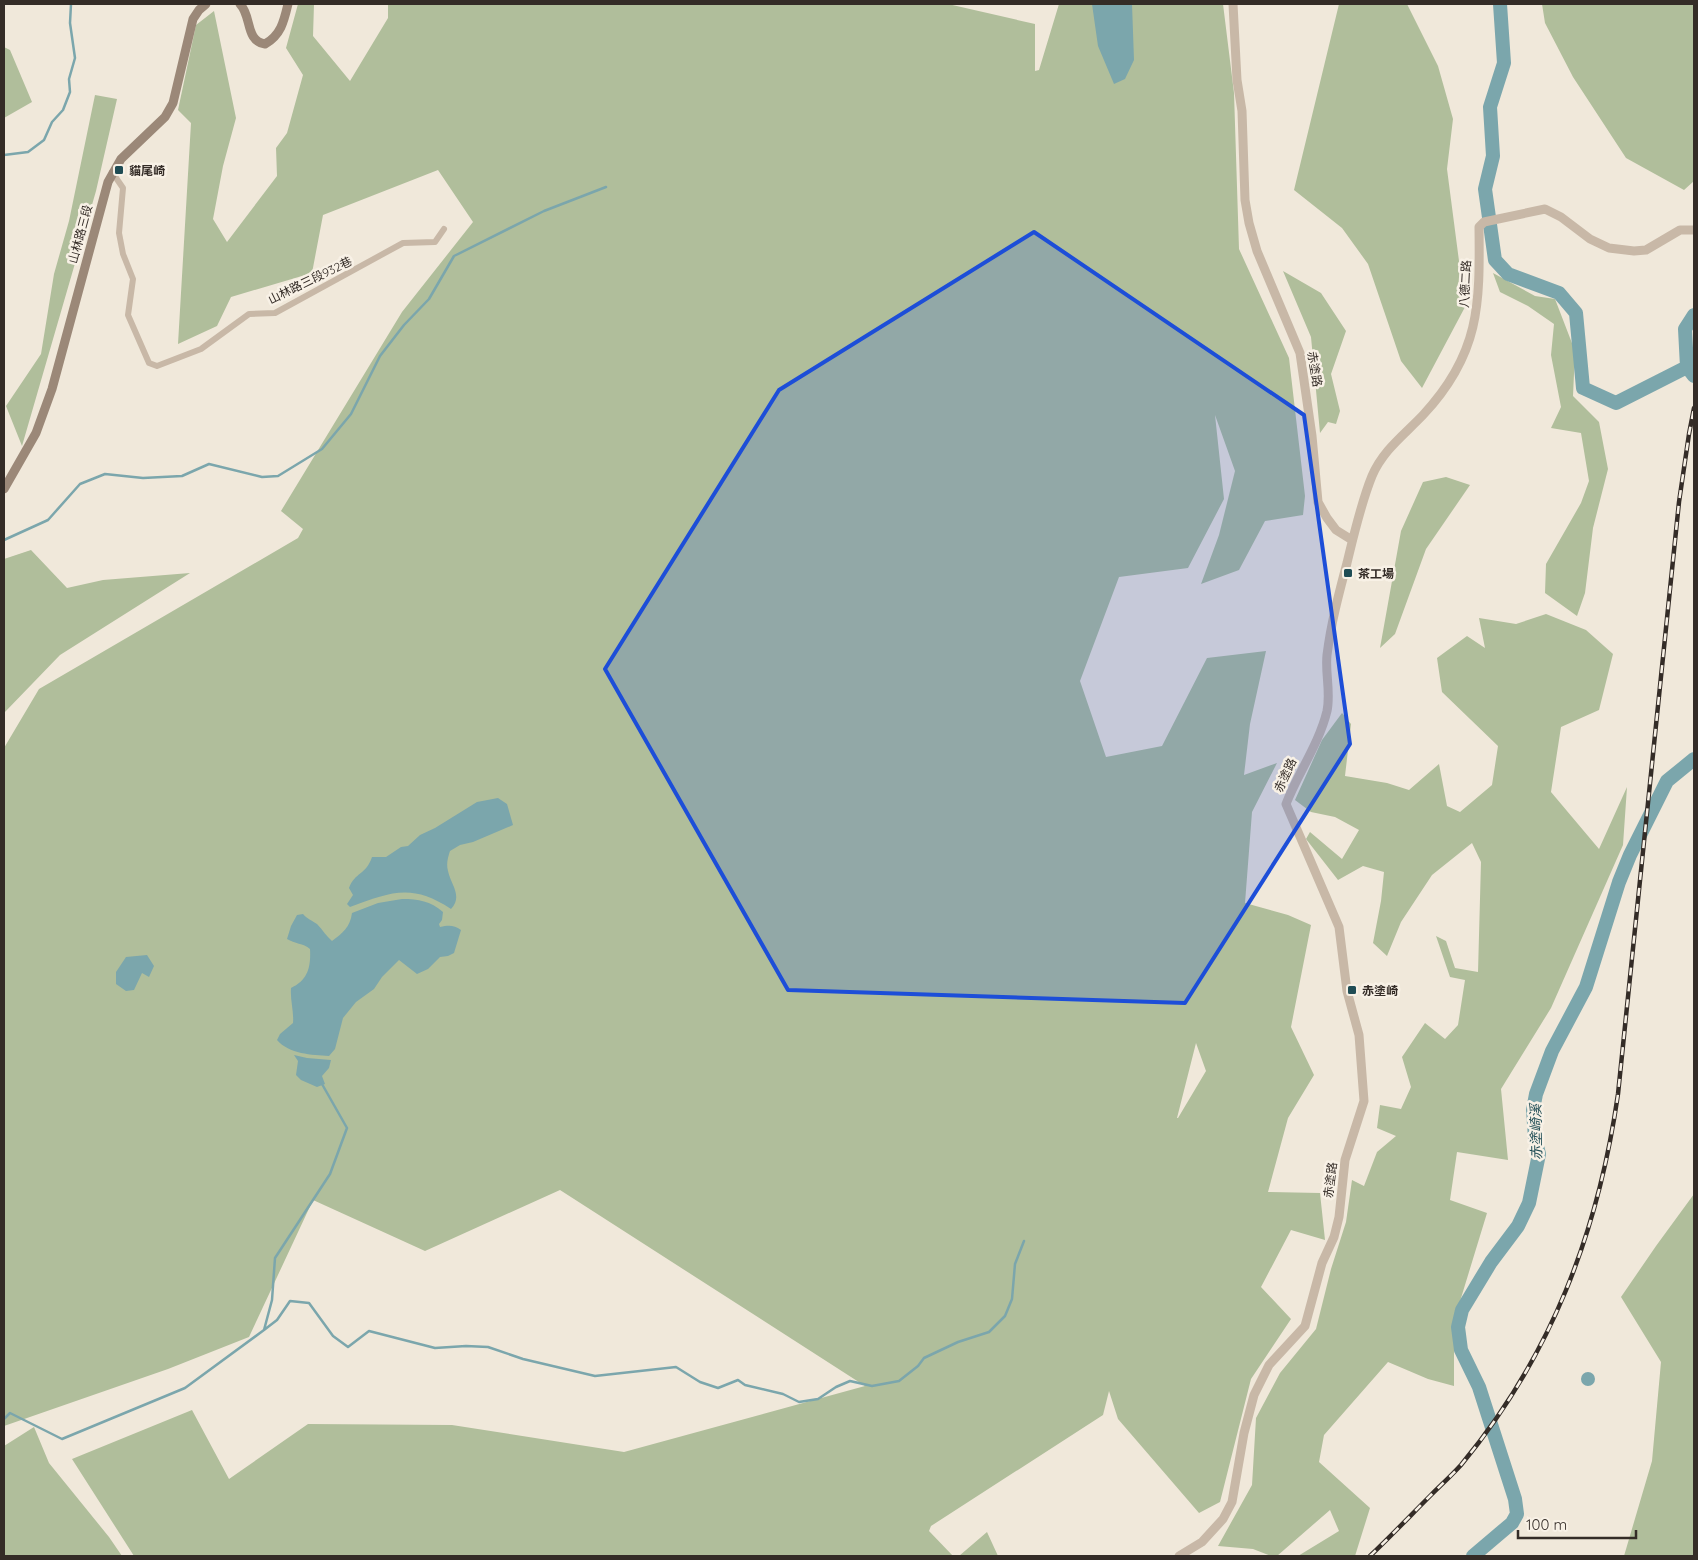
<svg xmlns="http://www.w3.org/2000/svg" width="1698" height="1560" viewBox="0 0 1698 1560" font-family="Quicksand,'Noto Sans TC',sans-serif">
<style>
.green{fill:#b0be9b;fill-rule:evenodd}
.water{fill:#7ba6ac}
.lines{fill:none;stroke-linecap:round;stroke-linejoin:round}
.stream{stroke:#7ba6ac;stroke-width:2.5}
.river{stroke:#7ba6ac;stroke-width:14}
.minor{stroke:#c8b8a7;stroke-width:6}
.tertiary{stroke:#c8b8a7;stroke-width:9}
.secondary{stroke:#9b8878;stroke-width:9}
.rail-casing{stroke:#342c27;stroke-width:4.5}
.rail{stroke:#f8f1e6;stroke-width:2.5;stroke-dasharray:8;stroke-linecap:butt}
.marked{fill:#1d4ed8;fill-opacity:0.2;stroke:#1d4ed8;stroke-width:4;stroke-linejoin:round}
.poi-dot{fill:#1f4c54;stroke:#f8f1e6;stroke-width:2}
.labels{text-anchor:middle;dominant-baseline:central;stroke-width:5;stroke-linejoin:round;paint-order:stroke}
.poi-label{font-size:12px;font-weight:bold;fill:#342c27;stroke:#f8f1e6;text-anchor:start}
.street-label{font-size:12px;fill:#342c27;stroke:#f8f1e6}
.water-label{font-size:14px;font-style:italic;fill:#1f4c54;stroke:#f8f1e6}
</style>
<rect width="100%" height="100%" fill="#f0e8da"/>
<!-- green -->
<path class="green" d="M298,4H314L313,36L350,81L388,18V4H948L1035,24V71L1039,70L1059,4H1223L1234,93L1239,249L1289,358L1305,496L1303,515L1265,521L1239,570L1201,584L1219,535L1235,471L1215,415L1224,499L1188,568L1119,577L1080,681L1106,757L1162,746L1207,658L1266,651L1250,724L1244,775L1277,763L1252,812L1245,903L1288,915L1311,925L1291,1027L1314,1075L1288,1118L1268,1192L1320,1193L1325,1240L1291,1230L1261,1287L1291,1319L1251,1379L1220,1502L1199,1513L1118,1419L1109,1391L1103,1415L931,1526L929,1531L953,1556H134L72,1459L192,1410L229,1479L308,1424L452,1425L624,1452L865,1386L560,1190L425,1251L313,1200L249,1337L168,1369L4,1426V748L39,689L298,538L303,529L281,511L402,312L473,222L438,170L323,215L312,273L231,297L217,326L178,344L191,123L178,110L196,25L214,11L236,118L223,166L213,219L227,242L277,176L276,148L287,133L303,75L286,48ZM1196,1043L1206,1071L1178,1118H1177Z
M1339,4H1407L1438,66L1453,119L1447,169L1465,307L1422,388L1401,361L1368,264L1342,228L1294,190Z
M1542,4H1694V181L1684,190L1626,158L1573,77L1545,23Z
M4,47L10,50L32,102L4,118Z
M95,95L117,99L96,191L22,446L6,406L41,354L54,274L69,221Z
M1283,271L1321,293L1346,331L1331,374L1340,411L1336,424L1328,422L1320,433L1311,337Z
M1493,273L1535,296L1555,299L1575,351L1573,396L1599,422L1608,469L1593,528L1585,593L1577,616L1545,593L1546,564L1581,503L1589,481L1581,433L1551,428L1561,407L1551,355L1554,324L1528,306L1500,292Z
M1446,477L1470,485L1426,549L1395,634L1380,648L1401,531L1423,482Z
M31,550L67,588L103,580L190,573L60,655L4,713V716V559Z
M1546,614L1586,630L1613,654L1599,710L1561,727L1551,792L1599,849L1627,787L1623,845L1551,1008L1501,1089L1508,1160L1457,1152L1450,1200L1487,1213L1454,1321V1386L1428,1379L1388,1362L1324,1435L1319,1462L1370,1508L1355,1556H1298L1339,1531L1330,1510L1277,1556H1271L1253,1549L1218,1546L1252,1485L1256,1418L1280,1373L1316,1329L1331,1269L1346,1222L1352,1180L1364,1186L1377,1152L1396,1136L1377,1128L1380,1105L1401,1109L1411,1087L1402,1057L1425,1023L1445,1039L1458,1025L1465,980L1450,977L1436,936L1446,941L1455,968L1478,972L1481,862L1472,843L1432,875L1401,922L1387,956L1373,943L1381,901L1384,872L1363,866L1338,880L1306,839L1310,832L1342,859L1359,830L1335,817L1311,812L1295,800L1322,740L1342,713L1351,724L1345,776L1387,783L1409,790L1439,764L1447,806L1460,812L1492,785L1498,746L1442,692L1437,658L1467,636L1485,648L1479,618L1516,624Z
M1694,1194V1556H1624L1652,1461L1661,1362L1621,1297L1656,1246Z
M34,1427L49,1463L109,1537L122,1556H4V1446Z
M987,1532L998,1556H958H959Z"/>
<!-- water -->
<path class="water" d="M1092,4H1132L1134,60L1125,79L1114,84L1098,46Z
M498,798L507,804L513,825L473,842L460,845L450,851C448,857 446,864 448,871C451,885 463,896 451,909C412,883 391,892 350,907L347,904L353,895L349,888C355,872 366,875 372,857H386L401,847L408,846L420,835L435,828L477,802Z
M402,899C419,899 430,901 443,912L442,920L439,924L440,927C449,925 454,925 461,930L454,953L448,956L440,957L428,969L417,974L399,960L382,977L374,989L356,1002L343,1018L335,1049L329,1056C312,1055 289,1054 277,1040L280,1034L293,1023C294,1011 290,1000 291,988C308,980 311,967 310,949C303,943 295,944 287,939L291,926L297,915L303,914C307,919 313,921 317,924C323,930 326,936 332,941C343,933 350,927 352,913L378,903Z
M147,955L154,966L149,977L142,973L134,990L126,991L116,984V972L126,957Z
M294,1055L307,1058L331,1060L329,1068L322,1076L325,1084L317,1087L301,1080L296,1075L298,1061Z
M1581 1379a7 7 0 1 1 14 0a7 7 0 1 1-14 0Z"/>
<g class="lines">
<!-- stream -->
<path class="stream" d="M4,155L28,152L44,140L52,122L63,110L70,92L69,79L75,58L70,23L71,4
M4,540L48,520L80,484L105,474L143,478L182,476L209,464L262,477L278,476L322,449L351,414L380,356L404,325L429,299L454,256L544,211L606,187
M264,1330L277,1320L290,1301L309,1303L333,1336L348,1347L369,1331L435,1348L466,1346L488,1347L523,1359L595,1376L676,1367L700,1382L718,1388L738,1380L745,1385L783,1394L799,1402L818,1399L836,1387L850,1381L872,1386L899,1381L918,1366L924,1358L958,1342L989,1332L1005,1316L1012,1299L1015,1264L1024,1241
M4,1419L10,1413L62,1439L185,1388L264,1330L272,1300L275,1258L330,1174L347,1128L322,1084"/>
<!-- river -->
<path class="river" d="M1500,4L1504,63L1490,107L1493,156L1485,189L1495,260L1508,274L1559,293L1576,313L1583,388L1616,403L1687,367
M1694,315L1685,329L1687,367L1694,376
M1473,1556L1512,1523L1517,1514L1515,1499L1479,1387L1461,1350L1458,1327L1462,1310L1491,1262L1518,1226L1529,1203L1539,1154L1535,1138L1533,1110L1536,1094L1552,1051L1586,987L1619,882L1630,855L1667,781L1694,759"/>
<!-- minor -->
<path class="minor" d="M112,172L123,188L119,233L123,254L133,279L128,315L149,363L157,366L201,349L249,314L275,313L403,243L435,242L444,229"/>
<!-- tertiary -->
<path class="tertiary" d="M1233,4L1237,80L1242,111L1245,200L1249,223L1257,251L1300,353L1312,436L1318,502L1327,518L1336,530L1352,540
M1179,1556L1202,1542L1223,1519L1232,1502L1244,1433L1254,1395L1269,1365L1305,1326L1322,1263L1334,1237L1339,1217L1345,1160L1364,1101L1359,1035L1347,991L1339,927L1286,804C1298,773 1319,744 1327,711C1331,692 1325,674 1327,655C1331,623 1339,593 1347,563C1354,534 1361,503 1372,476C1383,450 1404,435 1423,415C1480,354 1480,305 1479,227L1484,222L1545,209L1561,217L1590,239L1609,248L1634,251L1646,250L1680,230H1694"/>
<!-- secondary -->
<path class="secondary" d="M240,4C252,16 245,41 265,44C281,35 284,21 288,4
M4,489L36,433L52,389L108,182L121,159L165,117L173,103L193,19L199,10L206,4"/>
<!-- rail casing -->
<g class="rail-casing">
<path id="rail" d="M1370,1556C1391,1536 1411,1515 1432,1494C1441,1485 1452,1475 1461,1465C1551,1356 1598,1233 1618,1094L1679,502L1689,434L1694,408"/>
</g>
<!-- rail -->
<use href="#rail" class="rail"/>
</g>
<!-- marked area -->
<path class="marked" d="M1034,232L1304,415L1350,744L1185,1003L788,990L605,669L779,390Z"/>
<!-- markers -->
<g class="poi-dot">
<rect x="114" y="165" width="10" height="10" rx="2.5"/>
<rect x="1343" y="568" width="10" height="10" rx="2.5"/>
<rect x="1347" y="985" width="10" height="10" rx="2.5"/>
</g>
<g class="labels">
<!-- poi labels -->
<g class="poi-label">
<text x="129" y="170">貓尾崎</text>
<text x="1358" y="573">茶工場</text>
<text x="1362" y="990">赤塗崎</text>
</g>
<!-- street labels -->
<g class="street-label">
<text transform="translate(80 234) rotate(-75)">山林路三段</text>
<text transform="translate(310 280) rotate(-26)">山林路三段932巷</text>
<text transform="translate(1465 284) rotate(-87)">八德二路</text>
<text transform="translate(1315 369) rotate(80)">赤塗路</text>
<text transform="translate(1285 775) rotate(-65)">赤塗路</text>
<text transform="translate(1330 1180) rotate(-83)">赤塗路</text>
</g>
<!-- water labels -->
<g class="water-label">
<text transform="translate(1536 1132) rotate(-91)">赤塗崎溪</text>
</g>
</g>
<!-- border -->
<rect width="1698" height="1560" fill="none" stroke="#342c27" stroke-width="10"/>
<!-- scale -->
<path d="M1518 1530v8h118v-8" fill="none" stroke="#342c27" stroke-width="2.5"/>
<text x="1526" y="1530" font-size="15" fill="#342c27" stroke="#f8f1e6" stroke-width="4" paint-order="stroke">100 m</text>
</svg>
